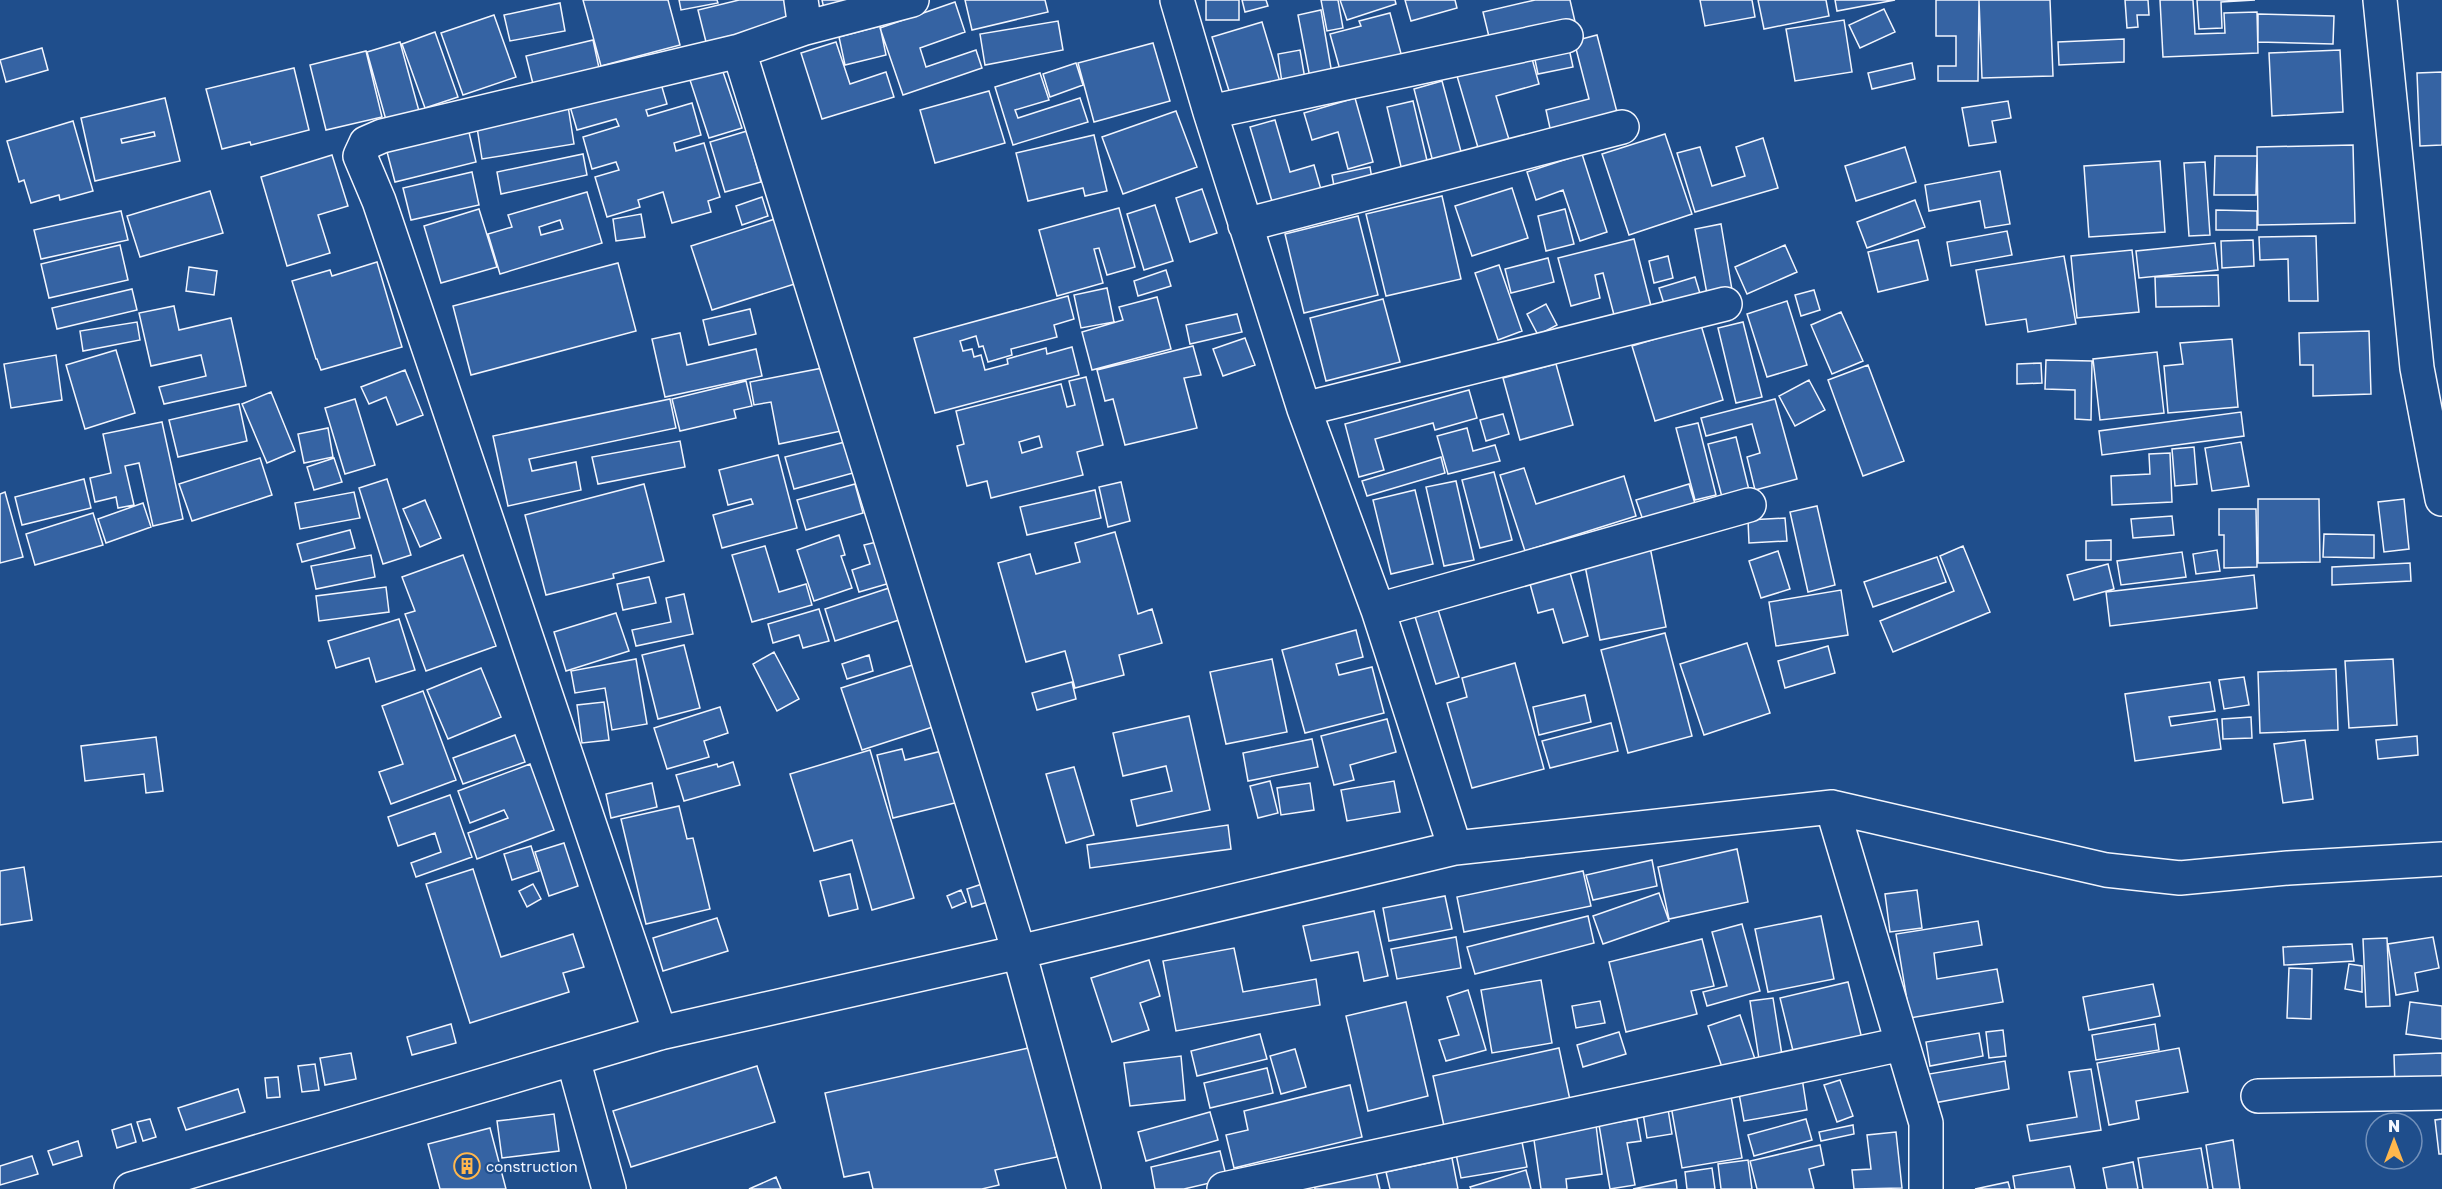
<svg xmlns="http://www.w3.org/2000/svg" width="2442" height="1189" viewBox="0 0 2442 1189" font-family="'Golos Text',sans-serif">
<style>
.building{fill:#3563a3;stroke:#f2f6ff;stroke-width:1.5;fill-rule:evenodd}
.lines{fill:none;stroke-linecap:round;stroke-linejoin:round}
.minor-casing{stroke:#f2f6ff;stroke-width:36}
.minor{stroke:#1f4e8c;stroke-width:33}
.labels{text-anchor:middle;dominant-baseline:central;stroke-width:4.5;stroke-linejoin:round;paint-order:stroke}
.poi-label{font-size:15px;fill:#f2f6ff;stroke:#1f4e8c;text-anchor:start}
</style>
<rect width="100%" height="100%" fill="#1f4e8c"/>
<!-- building -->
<path class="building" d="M583,0H668L680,45L601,66Z
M679,0H717L718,3L681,10Z
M739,0H785L790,21L706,42L698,10Z
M822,0H871L825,13Z
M965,0H1045L1048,12L972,30Z
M1206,0H1239V20H1206Z
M1242,0H1266L1268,6L1245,12Z
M1321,0H1338L1343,28L1327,31Z
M1340,0H1395L1396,4L1347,20Z
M1405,0H1455L1457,8L1411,21Z
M1535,0H1570L1576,26L1491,45L1483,12Z
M1700,0H1752L1755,17L1705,26Z
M1758,0H1826L1829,16L1764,29Z
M1835,0H1895L1837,11Z
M1936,0H1979L1978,81H1938V66H1956V36H1936Z
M1979,0H2050L2053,76L1982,78Z
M2125,0H2148L2149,15H2137L2138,27L2127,28Z
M2160,0H2193L2195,34L2225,33L2224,13L2257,12L2258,53L2163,57Z
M2197,0H2255L2221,2L2222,28L2199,29Z
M955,2L965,32L920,48L926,67L976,50L982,68L903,95L880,28Z
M560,3L565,31L510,41L504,15Z
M1884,9L1895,32L1860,48L1849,25Z
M1321,10L1332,74L1310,78L1298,15Z
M1390,13L1403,61L1342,77L1330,34L1361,26L1359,21Z
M2258,14L2334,16L2333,44L2258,42Z
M494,15L516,77L463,95L441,33Z
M1844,20L1852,72L1795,81L1786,29Z
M1058,21L1063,50L985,65L980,34Z
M1262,22L1280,82L1231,97L1212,37Z
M880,26L886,55L845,65L839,37Z
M435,32L458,97L425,108L402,44Z
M1597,35L1619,120L1552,137L1546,110L1589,99L1574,41Z
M1567,39L1573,67L1538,74L1532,46Z
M2124,39V62L2059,65L2058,42Z
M593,40L599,68L533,84L526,56Z
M400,42L419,111L386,120L367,52Z
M836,42L850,84L886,72L894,97L822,119L801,53Z
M1153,43L1170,101L1094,122L1078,63Z
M42,48L48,70L6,82L0,60Z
M1300,50L1305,79L1282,83L1278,54Z
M2340,50L2343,112L2272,116L2269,53Z
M366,51L382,117L326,130L310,65Z
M1531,55L1539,84L1496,96L1510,143L1479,151L1457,76Z
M1076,63L1083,85L1050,97L1043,74Z
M1912,63L1915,79L1872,89L1868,73Z
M721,66L742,128L709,138L689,77Z
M294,68L309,130L251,145L250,142L222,149L206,89Z
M2442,72V145L2420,146L2417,73Z
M1040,73L1049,100L1015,110L1018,118L1080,98L1088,122L1013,145L995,87Z
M659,77L667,104L646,110L648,116L692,103L701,135L674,143L676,151L704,143L720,197L708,201L711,212L672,223L663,192L638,200L640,207L607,217L595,177L619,170L616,162L592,169L583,137L619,126L616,119L577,130L569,103Z
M1442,81L1463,159L1434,166L1414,89Z
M989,91L1005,143L935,163L920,110Z
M165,98L180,161L95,181L81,118ZM154,132L155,136L122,143L121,139Z
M1355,98L1373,162L1348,169L1338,132L1312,140L1304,113Z
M1413,101L1429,169L1403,175L1387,107Z
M2008,101L2011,118L1992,121L1996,142L1969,146L1962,108Z
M568,106L574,144L482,159L476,121Z
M1176,111L1197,167L1123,194L1102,137Z
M1275,120L1290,172L1314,165L1322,193L1274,208L1250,127Z
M73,121L93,191L60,200L59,195L31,203L24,180L19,182L7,141Z
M468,128L476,162L395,182L386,148Z
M747,131L761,182L725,192L710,142Z
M1665,134L1692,214L1629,235L1602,154Z
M1094,135L1107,191L1085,196L1083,188L1028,201L1016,153Z
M1763,138L1778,188L1695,212L1677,153L1700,147L1712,186L1745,176L1736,147Z
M2353,145L2355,223L2258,225L2257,147Z
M1905,147L1916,182L1856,201L1845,166Z
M583,154L587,175L501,194L497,172Z
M1582,154L1607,232L1580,241L1563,190L1536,200L1527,172Z
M332,155L348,206L318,215L330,253L287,266L261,177Z
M2215,156H2257L2256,195H2214Z
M2160,161L2165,232L2089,237L2084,166Z
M2205,162L2210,235L2189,236L2184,163Z
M1370,167L1373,185L1335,192L1332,175Z
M2000,171L2010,224L1985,228L1980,201L1929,211L1925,185Z
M472,172L479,205L411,220L403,188Z
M1512,188L1528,238L1472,256L1455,206Z
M1202,189L1217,233L1190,242L1176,198Z
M210,191L223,233L140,257L127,216Z
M587,192L602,243L500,274L488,234L512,227L508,215ZM560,220L563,229L541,235L539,227Z
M1442,196L1461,279L1386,296L1366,214Z
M762,197L768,216L742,225L736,206Z
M1915,200L1925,227L1867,248L1857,222Z
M1155,205L1173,261L1144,270L1127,214Z
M1119,208L1135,267L1107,275L1099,248L1094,249L1103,283L1057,296L1039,230Z
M479,209L497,267L441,283L424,226Z
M1565,209L1574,244L1546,251L1538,216Z
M2216,210L2257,211V230H2216Z
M121,211L128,240L41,259L34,230Z
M641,214L645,237L616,241L613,219Z
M1358,216L1378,295L1304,313L1285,234Z
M781,217L801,282L712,310L691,246Z
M1721,224L1732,290L1707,294L1695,229Z
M2007,231L2012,255L1951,266L1947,242Z
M2316,236L2318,301H2289L2288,259L2260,260L2259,237Z
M1634,239L1651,306L1614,315L1603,273L1595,275L1600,298L1571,306L1558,258Z
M1918,240L1928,280L1878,292L1868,252Z
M2253,240L2254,266L2222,268L2221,241Z
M2215,243L2218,270L2139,278L2136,251Z
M120,245L128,280L49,298L41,264Z
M1785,245L1797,272L1747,294L1735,267Z
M2132,250L2139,312L2077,318L2071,256Z
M1668,256L1673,278L1654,283L1649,261Z
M2064,256L2076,324L2028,332L2026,319L1986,325L1976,270Z
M1548,258L1554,282L1511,293L1505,269Z
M377,262L402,347L321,370L317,359H316L292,281L330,270L332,276Z
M618,263L636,331L471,375L453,306Z
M1499,265L1522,331L1498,340L1475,273Z
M189,267L217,271L214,295L186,291Z
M1166,270L1171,286L1138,296L1134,281Z
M2218,275L2219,306L2156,307L2155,277Z
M1695,277L1701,297L1665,307L1659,288Z
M1107,288L1114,322L1081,328L1074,295Z
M132,289L137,310L57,329L52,308Z
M1814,290L1820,310L1801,316L1795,295Z
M1068,296L1074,319L1054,325L1057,337L1011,349L1012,355L988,362L983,346L979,347L976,336L960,341L963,351L972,349L974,357L981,355L985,370L1008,364L1007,359L1046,348L1047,354L1072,347L1079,375L935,413L914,338Z
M1157,297L1171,349L1092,370L1082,332L1123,320L1119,307Z
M1383,299L1400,362L1326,381L1310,318Z
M1787,301L1807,365L1767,377L1747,314Z
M1546,304L1557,325L1538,335L1527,314Z
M174,306L179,330L231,318L246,386L164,404L159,387L206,376L201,355L151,366L139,313Z
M750,309L756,334L709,345L703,320Z
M1841,312L1863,361L1832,374L1811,325Z
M1237,314L1242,332L1190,344L1186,325Z
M137,322L140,340L83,351L80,331Z
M1743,322L1762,397L1736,403L1718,328Z
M1701,325L1723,400L1655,421L1632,346Z
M2369,331L2371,394L2313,396V365H2300L2299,333Z
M680,333L687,365L756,349L762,376L665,397L652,339Z
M1245,338L1255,365L1223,376L1213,349Z
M2232,339L2238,407L2168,413L2164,366L2183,364L2180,343Z
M1193,346L1201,375L1184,378L1197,428L1125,445L1113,399L1105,401L1097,370Z
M116,350L135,413L85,429L66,365Z
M2157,352L2164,413L2100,420L2093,359Z
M56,355L62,400L11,408L4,364Z
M2046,360L2092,361L2091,420L2075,419V390L2045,389Z
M2041,363L2042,383L2017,384V364Z
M1556,364L1573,425L1520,440L1503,378Z
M1868,365L1904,461L1863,476L1828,380Z
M833,366L846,430L779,444L771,402L754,405L750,382Z
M405,370L423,415L397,425L386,397L369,404L361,387Z
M1086,377L1103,445L1077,452L1083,475L991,498L987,481L967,486L957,446L964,444L956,411L1061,384L1067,407L1075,405L1069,381ZM1039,436L1042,447L1022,453L1019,442Z
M1809,380L1825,410L1795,426L1779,396Z
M746,381L752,406L734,410L736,418L680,431L672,399Z
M1469,390L1477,418L1435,430L1433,423L1375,439L1384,470L1359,477L1345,424Z
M271,392L295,451L267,463L242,404Z
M355,399L375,465L345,474L325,408Z
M670,399L676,428L529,459L532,471L576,462L581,490L508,506L493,436Z
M1775,399L1797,479L1755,490L1747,457L1760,453L1752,424L1706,436L1701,418Z
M239,404L247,441L178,457L169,420Z
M2241,412L2244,436L2102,455L2099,431Z
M1503,414L1509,434L1486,441L1480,420Z
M162,422L183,519L153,526L139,463L125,466L134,505L118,508L116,497L95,502L90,478L111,473L103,434Z
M1698,423L1716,495L1695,500L1676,428Z
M328,428L333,457L304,463L298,434Z
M1467,428L1473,451L1495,445L1500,461L1448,474L1437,436Z
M1736,437L1749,490L1722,497L1708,444Z
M680,441L685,467L598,484L592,457Z
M845,442L853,473L794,489L785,457Z
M2241,442L2249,486L2212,491L2205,448Z
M2194,447L2197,484L2175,486L2172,449Z
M2170,453L2172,502L2112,505L2111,476L2150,474L2149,454Z
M778,455L797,528L722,548L713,515L753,504L751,499L728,505L719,470Z
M1441,457L1445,473L1367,496L1362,481Z
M260,458L272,495L192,521L179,484Z
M334,458L342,482L314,490L307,467Z
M1524,468L1536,504L1624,476L1636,516L1525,551L1500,475Z
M1494,472L1512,540L1480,548L1462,480Z
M84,479L91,508L22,525L15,497Z
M387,479L411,555L383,564L359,488Z
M1456,481L1474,560L1444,566L1426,487Z
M1121,482L1130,521L1108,527L1099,487Z
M644,484L664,561L613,574L614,578L546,595L525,515Z
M855,484L863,513L806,530L797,500Z
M1689,484L1696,507L1644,523L1636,500Z
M1095,490L1101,518L1027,535L1020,507Z
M1415,490L1433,564L1391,574L1373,500Z
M5,492L23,557L0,563V494Z
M354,492L360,518L300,529L295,503Z
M2258,499H2319L2320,562L2258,563Z
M2404,499L2409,549L2384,552L2378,502Z
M425,500L441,538L420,547L403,509Z
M143,503L151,527L106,543L98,519Z
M1817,506L1835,585L1808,592L1790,512Z
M2219,509H2256L2257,567L2224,568V535H2219Z
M93,513L103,545L35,565L26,534Z
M2172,516L2174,535L2133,538L2131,519Z
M1785,518L1787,541L1749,543L1748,520Z
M350,530L355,548L302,562L297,544Z
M1115,532L1138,614L1152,609L1162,643L1119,655L1124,675L1075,688L1065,651L1026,662L998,563L1030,554L1036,574L1080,562L1075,543Z
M2324,534L2374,535V558L2323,557Z
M839,535L845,555L841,556L852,588L814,601L797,550Z
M885,540L897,581L859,592L852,570L870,564L864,545Z
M2111,540V560H2086V541Z
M1649,542L1666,627L1600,640L1583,556Z
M765,546L779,592L806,584L812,605L752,622L732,555Z
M1963,546L1990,612L1893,652L1880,621L1954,591L1940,556Z
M2217,550L2220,571L2196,574L2193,554Z
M1778,551L1790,589L1761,598L1749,561Z
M2182,552L2186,577L2121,585L2117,561Z
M371,555L375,577L316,589L311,566Z
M463,555L496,646L426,671L405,614L415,611L402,577Z
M1937,557L1946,582L1873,607L1864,582Z
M1567,562L1588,636L1563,643L1553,609L1538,613L1527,573Z
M2410,563L2411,581L2332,585V567Z
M2108,564L2114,589L2074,600L2067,575Z
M2254,575L2257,608L2110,626L2106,592Z
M649,577L656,603L623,610L617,584Z
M386,587L389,612L319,621L316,596Z
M892,587L902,619L835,641L825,609Z
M1841,590L1848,635L1776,646L1769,602Z
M684,594L693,634L636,646L632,630L671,622L666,598Z
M1435,600L1459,677L1436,684L1412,607Z
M819,609L829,641L803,648L799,635L773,643L768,624Z
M616,613L629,651L566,671L554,632Z
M399,619L415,670L376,682L369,658L336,668L328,641Z
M1356,630L1363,657L1336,664L1339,675L1372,667L1384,713L1305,733L1282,650Z
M1665,633L1692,736L1628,753L1601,650Z
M1747,643L1770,713L1704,735L1680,664Z
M684,645L700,708L658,719L642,655Z
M1828,646L1835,673L1785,688L1778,661Z
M774,652L799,699L777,711L753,664Z
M869,655L873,671L847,679L842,664Z
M636,659L647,724L612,730L605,688L575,693L571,671Z
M1272,659L1287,732L1226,744L1210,672Z
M2393,659L2397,725L2349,728L2345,661Z
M922,662L942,724L862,750L841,688Z
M1515,663L1544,769L1472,788L1447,703L1467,697L1462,678Z
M481,668L501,717L448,739L427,690Z
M2336,669L2338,730L2260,733L2258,672Z
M2244,677L2249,705L2224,709L2219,680Z
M1072,682L1076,699L1037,710L1032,693Z
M2210,682L2215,711L2169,717L2171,726L2217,719L2221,749L2135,761L2125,694Z
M423,691L456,780L391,804L379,772L403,764L382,706Z
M1585,695L1591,722L1539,735L1533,707Z
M604,702L609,740L582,743L577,705Z
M720,707L728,733L704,741L709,757L667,769L654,728Z
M1189,716L1210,810L1137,826L1131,800L1172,791L1166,766L1123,776L1113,733Z
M2251,717L2252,738L2223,739L2222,719Z
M1387,719L1396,752L1350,765L1354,780L1334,785L1321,736Z
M1611,723L1618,751L1550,768L1542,741Z
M515,735L525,762L463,784L453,758Z
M2417,736L2418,755L2378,759L2376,740Z
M156,737L163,791L146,793L144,774L85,781L81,746Z
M1312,739L1318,767L1248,781L1243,753Z
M2305,740L2313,799L2283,803L2274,744Z
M902,749L905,760L942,751L963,801L893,818L877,755Z
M870,750L914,898L872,910L852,840L814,851L790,774Z
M733,762L740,785L684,801L676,775L717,764L718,767Z
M530,764L554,830L477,859L468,833L508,818L504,810L470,823L458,791Z
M1074,767L1094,835L1066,843L1046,774Z
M1270,781L1278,813L1258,818L1250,786Z
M1394,781L1400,812L1347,821L1341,790Z
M652,783L657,807L611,818L606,794Z
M1310,783L1314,810L1281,815L1277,788Z
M450,795L472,857L416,877L411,863L441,852L435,833L398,846L388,817Z
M679,806L687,839L693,838L710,909L646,924L621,819Z
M1228,825L1231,849L1090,868L1087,845Z
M564,843L578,886L549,896L535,852Z
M531,846L539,871L512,880L504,854Z
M1737,849L1748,902L1669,919L1658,867Z
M1652,860L1657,886L1593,900L1586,875Z
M24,867L32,920L0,925V871Z
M473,869L501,957L573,934L584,967L563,973L569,992L470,1023L426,884Z
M1583,871L1591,906L1464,932L1457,897Z
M850,874L858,909L829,916L820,881Z
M991,881L997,899L972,907L967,889Z
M533,884L541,899L527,907L519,891Z
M961,890L966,902L952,908L947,896Z
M1917,890L1922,928L1890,932L1885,894Z
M1659,893L1669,921L1603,944L1593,916Z
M1445,896L1452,929L1389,941L1383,908Z
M1374,911L1388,976L1364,981L1358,952L1311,961L1303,926Z
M1588,916L1594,943L1475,974L1467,947Z
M1821,916L1834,979L1768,992L1755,929Z
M717,918L728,951L663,971L653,938Z
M1978,921L1982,945L1934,953L1937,979L1997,969L2003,1002L1910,1018L1896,934Z
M1742,924L1760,991L1707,1006L1703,992L1727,986L1712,932Z
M1456,937L1461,968L1397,979L1391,949Z
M2433,937L2439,968L2415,973L2418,991L2396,995L2388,944Z
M2387,938L2390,1006L2366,1007L2363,939Z
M1702,939L1714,986L1691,991L1697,1014L1626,1032L1609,962Z
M2352,944L2354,961L2284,965L2283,947Z
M1234,948L1243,992L1316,979L1320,1005L1176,1031L1163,961Z
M1149,960L1160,996L1140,1003L1149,1030L1112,1042L1091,978Z
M2349,964L2362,966V992L2345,989Z
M2289,968L2312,969L2311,1019L2287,1018Z
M1541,980L1552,1043L1492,1053L1481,990Z
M1848,982L1863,1043L1795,1059L1780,998Z
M2153,984L2160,1016L2089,1030L2083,997Z
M1468,990L1486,1050L1446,1061L1439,1040L1459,1035L1447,997Z
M1773,998L1782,1055L1759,1059L1750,1001Z
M1600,1001L1605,1023L1576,1028L1572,1006Z
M1406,1002L1428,1096L1368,1111L1346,1016Z
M2410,1002L2442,1006V1039L2406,1034Z
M1740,1015L1758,1068L1726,1079L1708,1026Z
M451,1024L456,1043L412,1055L407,1037Z
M2155,1024L2159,1050L2096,1060L2092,1035Z
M2003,1030L2006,1056L1989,1058L1986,1032Z
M1619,1032L1626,1054L1583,1067L1577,1045Z
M1979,1033L1983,1056L1930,1066L1926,1042Z
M1260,1034L1267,1059L1197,1076L1191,1051Z
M1033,1047L1057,1157L995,1170L999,1185L982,1189H873L869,1172L844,1177L825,1093Z
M1559,1048L1570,1100L1444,1126L1433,1076Z
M2179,1048L2188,1092L2136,1101L2139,1119L2109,1125L2097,1063Z
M1295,1049L1306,1087L1281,1094L1270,1056Z
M351,1053L356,1079L325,1085L320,1058Z
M2442,1053V1085L2395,1087L2394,1055Z
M1181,1056L1185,1100L1130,1106L1124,1063Z
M2005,1061L2009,1089L1934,1103L1929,1074Z
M315,1064L319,1090L302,1092L298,1066Z
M757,1066L775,1122L631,1167L613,1111Z
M1267,1068L1273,1093L1210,1108L1204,1083Z
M2091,1069L2101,1130L2030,1141L2027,1125L2077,1117L2069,1072Z
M278,1077L280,1097L267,1098L265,1078Z
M1802,1078L1807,1110L1744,1121L1738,1088Z
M1840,1080L1853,1116L1837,1122L1824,1085Z
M1350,1085L1362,1137L1234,1168L1226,1135L1248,1130L1244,1111Z
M238,1089L245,1112L186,1130L178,1108Z
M1731,1096L1742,1158L1682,1168L1671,1106Z
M1668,1109L1672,1134L1647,1138L1643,1113Z
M1210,1112L1218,1140L1146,1161L1138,1132Z
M554,1114L559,1151L502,1158L497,1121Z
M150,1119L156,1137L143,1141L137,1122Z
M1637,1119L1641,1141L1627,1143L1635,1185L1610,1189L1599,1125Z
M1806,1119L1812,1140L1754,1156L1748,1135Z
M2442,1119V1154H2439L2435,1120Z
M131,1124L136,1142L117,1148L112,1130Z
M1596,1125L1602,1174L1566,1179L1567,1189H1541L1533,1133Z
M1853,1125L1854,1134L1821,1141L1819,1132Z
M490,1128L506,1189H440L428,1144Z
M1896,1132L1902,1188L1854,1189L1852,1170L1871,1169L1867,1135Z
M2233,1140L2240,1189H2213L2206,1145Z
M78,1141L82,1156L53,1165L48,1151Z
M1522,1142L1527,1167L1461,1178L1456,1154Z
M1820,1145L1824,1165L1809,1169L1814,1189H1757L1750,1161Z
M2201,1148L2208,1189H2143L2138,1158Z
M1220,1151L1227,1179L1184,1189H1155L1151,1167Z
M32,1156L38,1174L0,1185V1166Z
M1452,1158L1458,1189H1390L1386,1172Z
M1748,1160L1752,1189H1721L1718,1164Z
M2133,1162L2138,1189H2107L2103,1168Z
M2070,1166L2075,1189H2015L2013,1176Z
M1712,1168L1715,1189H1687L1685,1172Z
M1526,1170L1531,1189H1471L1470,1187Z
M1376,1172L1380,1189H1315L1314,1183Z
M776,1177L781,1189H749Z
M1676,1180L1677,1189H1633Z
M2008,1182L2010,1189H1975Z"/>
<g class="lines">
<!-- minor casing -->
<g class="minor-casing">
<path id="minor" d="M801,0L805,28
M1177,0L1210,112L1304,409L1378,610L1455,848
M2380,0L2417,368L2442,499
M739,51L1019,952L1084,1189
M1210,112L1566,36
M1245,225L1622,127
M1304,409L1725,304
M1378,610L1749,505
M1832,807L1926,1123V1189
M660,1033L379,201L360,156L366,143L382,136L739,51L805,28L912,0
M573,1059L609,1189
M2258,1096L2442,1093
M131,1189L660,1033L1019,952L1455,848L1832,807L2106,870L2180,878L2288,868L2442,859
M1224,1189L1902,1044"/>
</g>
<!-- minor -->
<use href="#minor" class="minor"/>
</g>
<!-- icons -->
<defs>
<g id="building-ring" transform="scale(1.35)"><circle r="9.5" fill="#1f4e8c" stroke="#ffb74d" stroke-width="1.5"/><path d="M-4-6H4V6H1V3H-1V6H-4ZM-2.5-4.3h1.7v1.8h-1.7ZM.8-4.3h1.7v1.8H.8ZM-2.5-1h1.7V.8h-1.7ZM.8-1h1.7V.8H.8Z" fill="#ffb74d"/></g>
</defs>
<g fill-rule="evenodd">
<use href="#building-ring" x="467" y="1166"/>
</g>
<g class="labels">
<!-- poi labels -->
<g class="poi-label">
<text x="486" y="1166">construction</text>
</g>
</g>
<!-- north arrow -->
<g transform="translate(2394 1141)"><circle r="28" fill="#1f4e8c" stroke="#7391ba" stroke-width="1.5"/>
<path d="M0-4.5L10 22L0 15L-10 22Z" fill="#ffb74d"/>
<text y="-9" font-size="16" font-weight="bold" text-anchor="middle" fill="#f2f6ff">N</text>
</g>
</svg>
